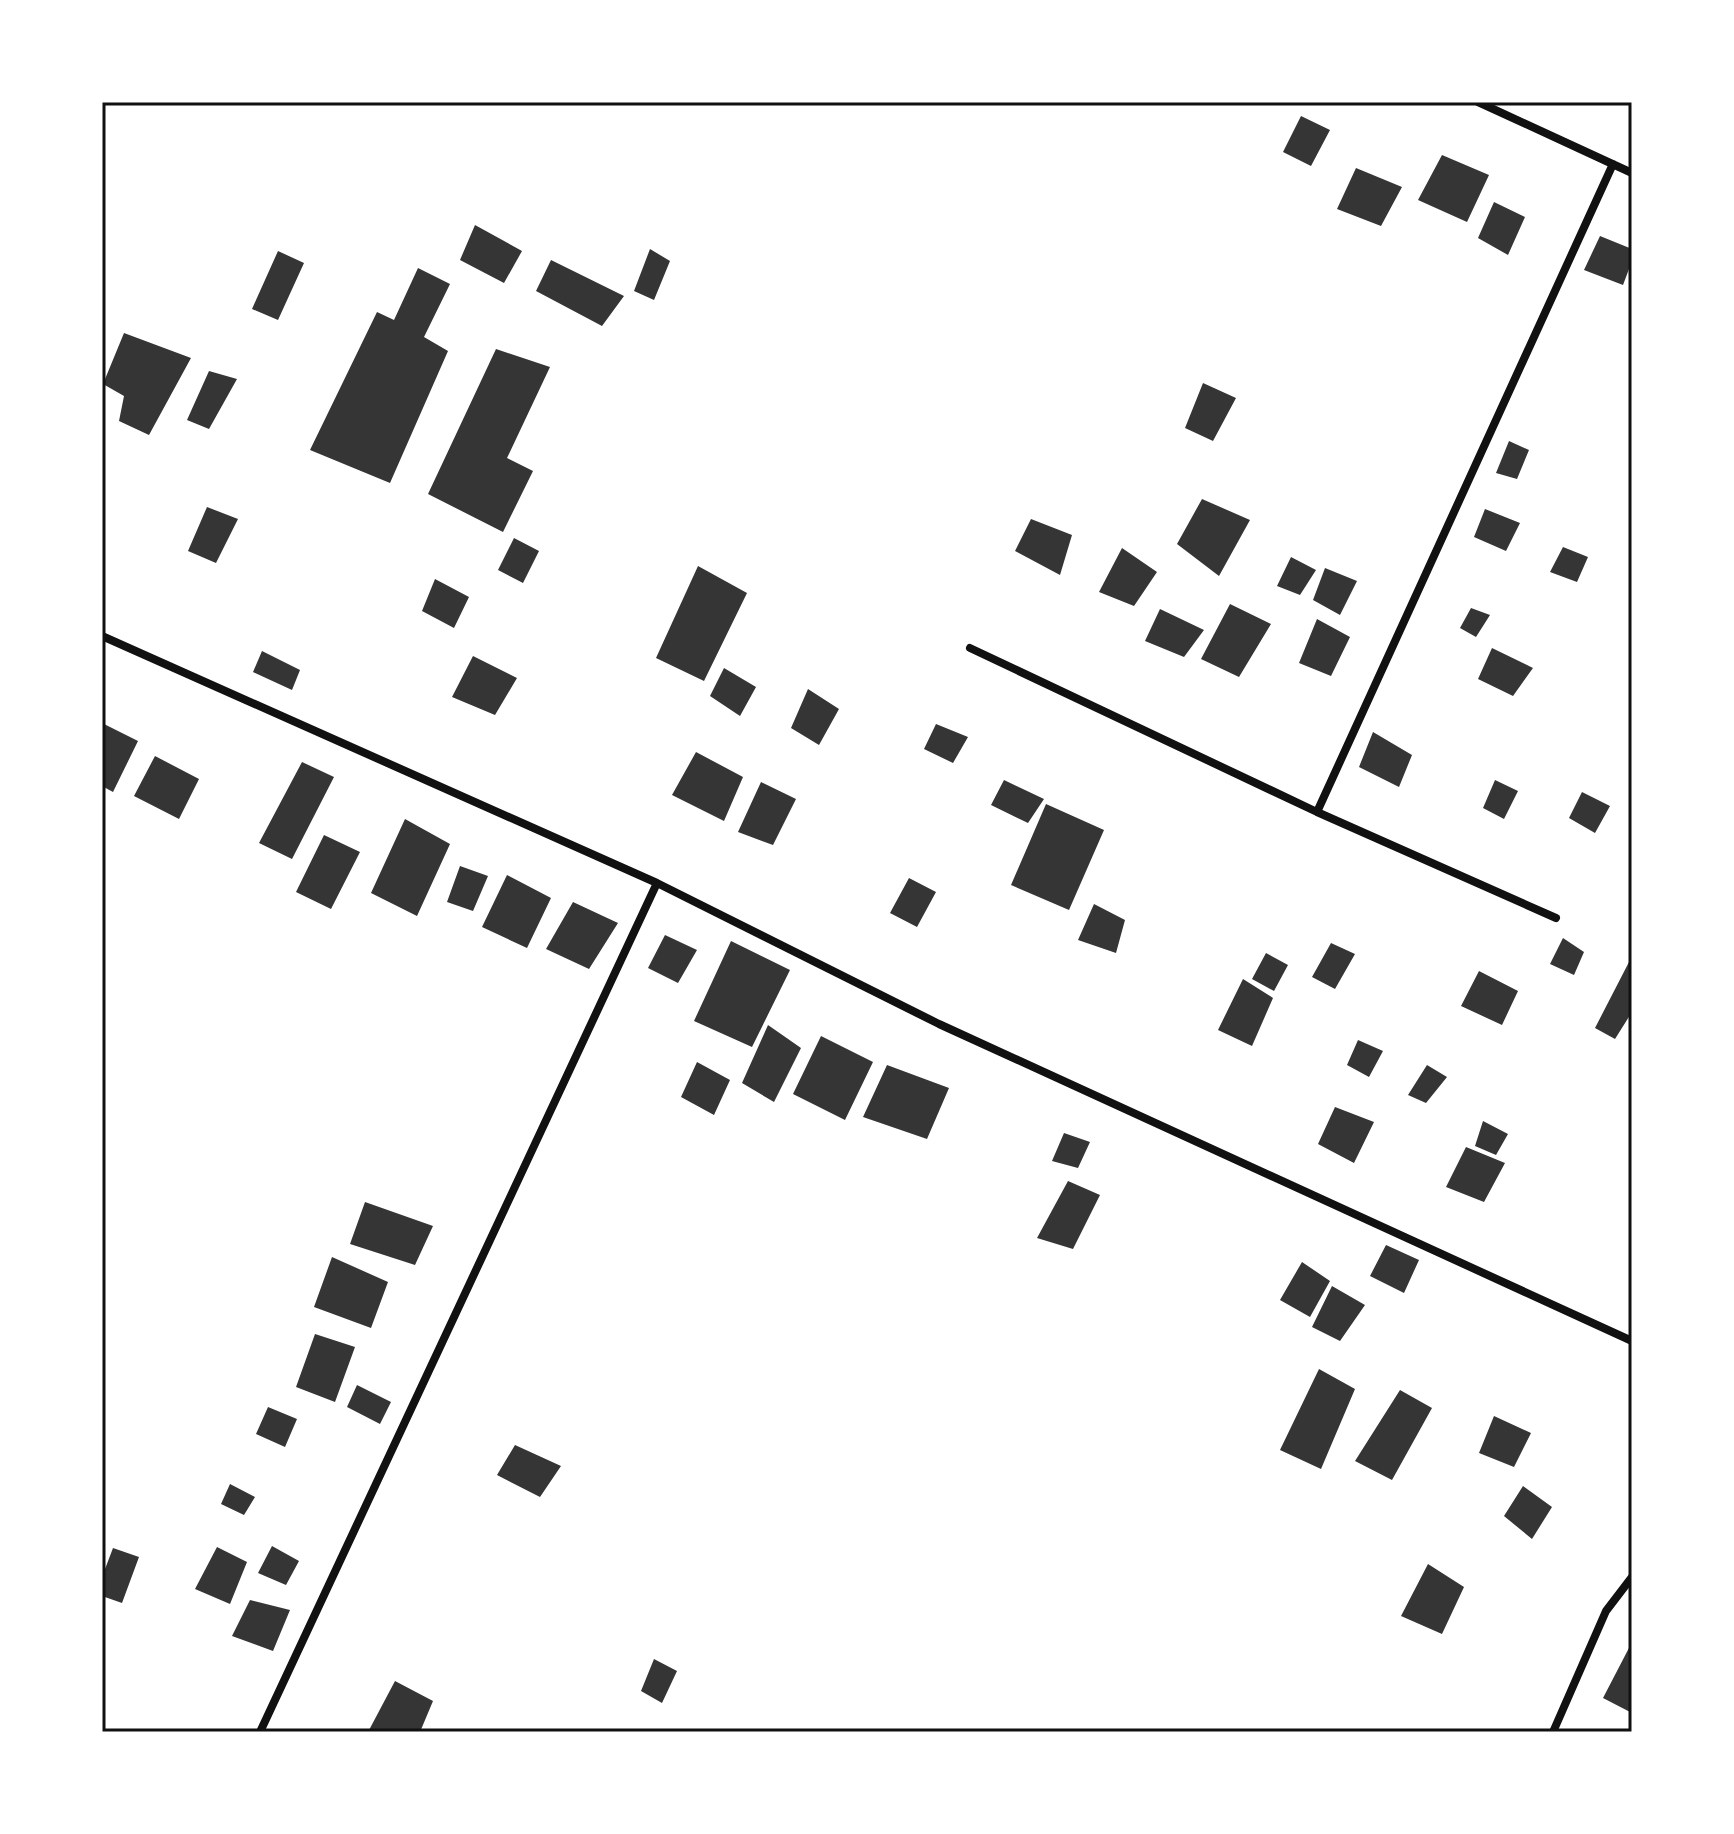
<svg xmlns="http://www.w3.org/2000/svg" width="1734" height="1834" viewBox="0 0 1734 1834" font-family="'Crimson Pro',serif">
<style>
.building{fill:#353535}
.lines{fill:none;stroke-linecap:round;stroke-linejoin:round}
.minor{stroke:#111;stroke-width:8}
.neatline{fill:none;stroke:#111;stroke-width:3}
</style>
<rect width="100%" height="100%" fill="#fff"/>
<!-- building -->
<path class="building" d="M1301,116L1330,130L1311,166L1283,152Z
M1442,155L1489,175L1467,222L1418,200Z
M1356,168L1402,187L1381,226L1337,209Z
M1494,202L1525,217L1508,255L1478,238Z
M475,225L522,251L504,283L460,260Z
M1600,236L1632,249V261L1623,285L1584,270Z
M650,249L670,261L654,300L634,291Z
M278,251L304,263L278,320L252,309Z
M551,260L624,296L602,326L536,291Z
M418,268L450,284L424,337L448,351L390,483L310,450L377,312L394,320Z
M124,333L191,358L149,435L119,421L124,396L103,384Z
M496,349L550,367L507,458L533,471L503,532L428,494Z
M209,371L237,379L209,429L187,420Z
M1203,383L1236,398L1213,441L1185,428Z
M1509,441L1529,450L1517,479L1496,473Z
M1202,499L1250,520L1219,576L1177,544Z
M207,507L238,519L216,563L188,551Z
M1485,509L1520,523L1506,551L1474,537Z
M1031,519L1072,535L1060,575L1015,551Z
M514,538L539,551L523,583L498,570Z
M1563,547L1588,557L1577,582L1550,572Z
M1122,548L1157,572L1134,606L1099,592Z
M1291,557L1316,570L1300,595L1277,586Z
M698,566L747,593L704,681L656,658Z
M1325,568L1357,581L1340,615L1313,600Z
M435,579L469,597L454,628L422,611Z
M1230,604L1271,624L1239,677L1201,659Z
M1471,608L1490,615L1476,637L1460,628Z
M1160,609L1204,630L1184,657L1145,641Z
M1317,619L1350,637L1331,676L1299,663Z
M1492,648L1533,668L1513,696L1478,679Z
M262,651L300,670L292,690L253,672Z
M473,656L517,678L495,715L452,697Z
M724,668L756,687L740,716L710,696Z
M808,689L839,709L819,745L791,728Z
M102,723L138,741L113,792L102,786Z
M936,724L968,737L953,763L924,749Z
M1373,732L1412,755L1399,787L1359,767Z
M696,752L743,777L724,821L672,795Z
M155,756L199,779L179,819L134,796Z
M302,762L334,777L292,859L259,843Z
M1004,780L1044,799L1028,823L991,805Z
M1495,780L1518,791L1504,819L1483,808Z
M761,782L796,799L773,845L738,832Z
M1582,792L1610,806L1595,833L1569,818Z
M1046,804L1104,830L1069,910L1011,885Z
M405,819L450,844L417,916L371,893Z
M324,835L360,852L331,909L296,892Z
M460,866L488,876L473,911L447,902Z
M507,875L551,898L527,948L482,927Z
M909,878L936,892L917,927L890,913Z
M573,902L618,923L589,969L546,949Z
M1094,904L1125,920L1116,953L1078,940Z
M665,935L697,950L678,983L648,968Z
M1563,938L1584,952L1574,975L1550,964Z
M731,941L790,970L752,1047L694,1021Z
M1331,943L1355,954L1335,989L1312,977Z
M1266,953L1288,965L1274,991L1252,979Z
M1629,962L1632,964V1012L1615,1039L1595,1028Z
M1479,971L1518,991L1502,1025L1461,1006Z
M1243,979L1273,998L1252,1046L1218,1030Z
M768,1025L801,1048L774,1102L742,1083Z
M821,1036L873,1062L845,1120L793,1094Z
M1358,1040L1383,1051L1369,1077L1347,1065Z
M697,1062L730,1080L714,1115L681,1097Z
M887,1065L949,1088L927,1139L863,1117Z
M1427,1065L1447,1077L1426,1103L1408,1095Z
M1335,1107L1374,1122L1354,1163L1318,1144Z
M1483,1121L1508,1134L1496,1155L1475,1146Z
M1064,1133L1090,1142L1078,1168L1052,1161Z
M1466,1147L1505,1163L1484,1202L1446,1187Z
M1068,1181L1100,1195L1073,1249L1037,1238Z
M365,1202L433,1226L415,1265L350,1244Z
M1386,1245L1419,1260L1404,1293L1370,1276Z
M332,1257L388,1282L371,1328L314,1307Z
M1302,1262L1330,1281L1310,1317L1280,1300Z
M1332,1286L1365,1305L1340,1341L1312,1327Z
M315,1334L355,1347L335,1402L296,1387Z
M1319,1369L1355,1389L1321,1469L1280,1450Z
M357,1385L391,1402L380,1424L347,1407Z
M1400,1390L1432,1408L1392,1480L1355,1461Z
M268,1407L297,1419L285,1447L256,1434Z
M1494,1416L1531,1433L1514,1467L1479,1453Z
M515,1445L561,1466L540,1497L497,1475Z
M230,1484L255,1497L244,1515L221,1504Z
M1523,1486L1552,1507L1532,1539L1504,1516Z
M272,1546L299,1561L286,1585L258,1573Z
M217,1547L247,1562L230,1604L195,1589Z
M113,1548L139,1557L122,1603L102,1596V1577Z
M1428,1564L1464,1587L1442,1634L1401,1616Z
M250,1600L290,1610L273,1651L232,1636Z
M1630,1646L1632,1647V1713L1603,1698Z
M654,1659L677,1671L662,1703L641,1691Z
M395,1681L433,1701L420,1732H368Z"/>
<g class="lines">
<!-- minor -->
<path class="minor" d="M1478,102L1632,173
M102,636L657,883L939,1024L1632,1341
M970,648L1317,812L1556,918
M1317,812L1613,164
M260,1732L657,883
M1553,1732L1606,1611L1632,1577"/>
</g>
<!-- border -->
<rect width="1734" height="1834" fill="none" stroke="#ffffff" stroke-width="208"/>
<rect x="104" y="104" width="1526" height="1626" class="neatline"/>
</svg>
